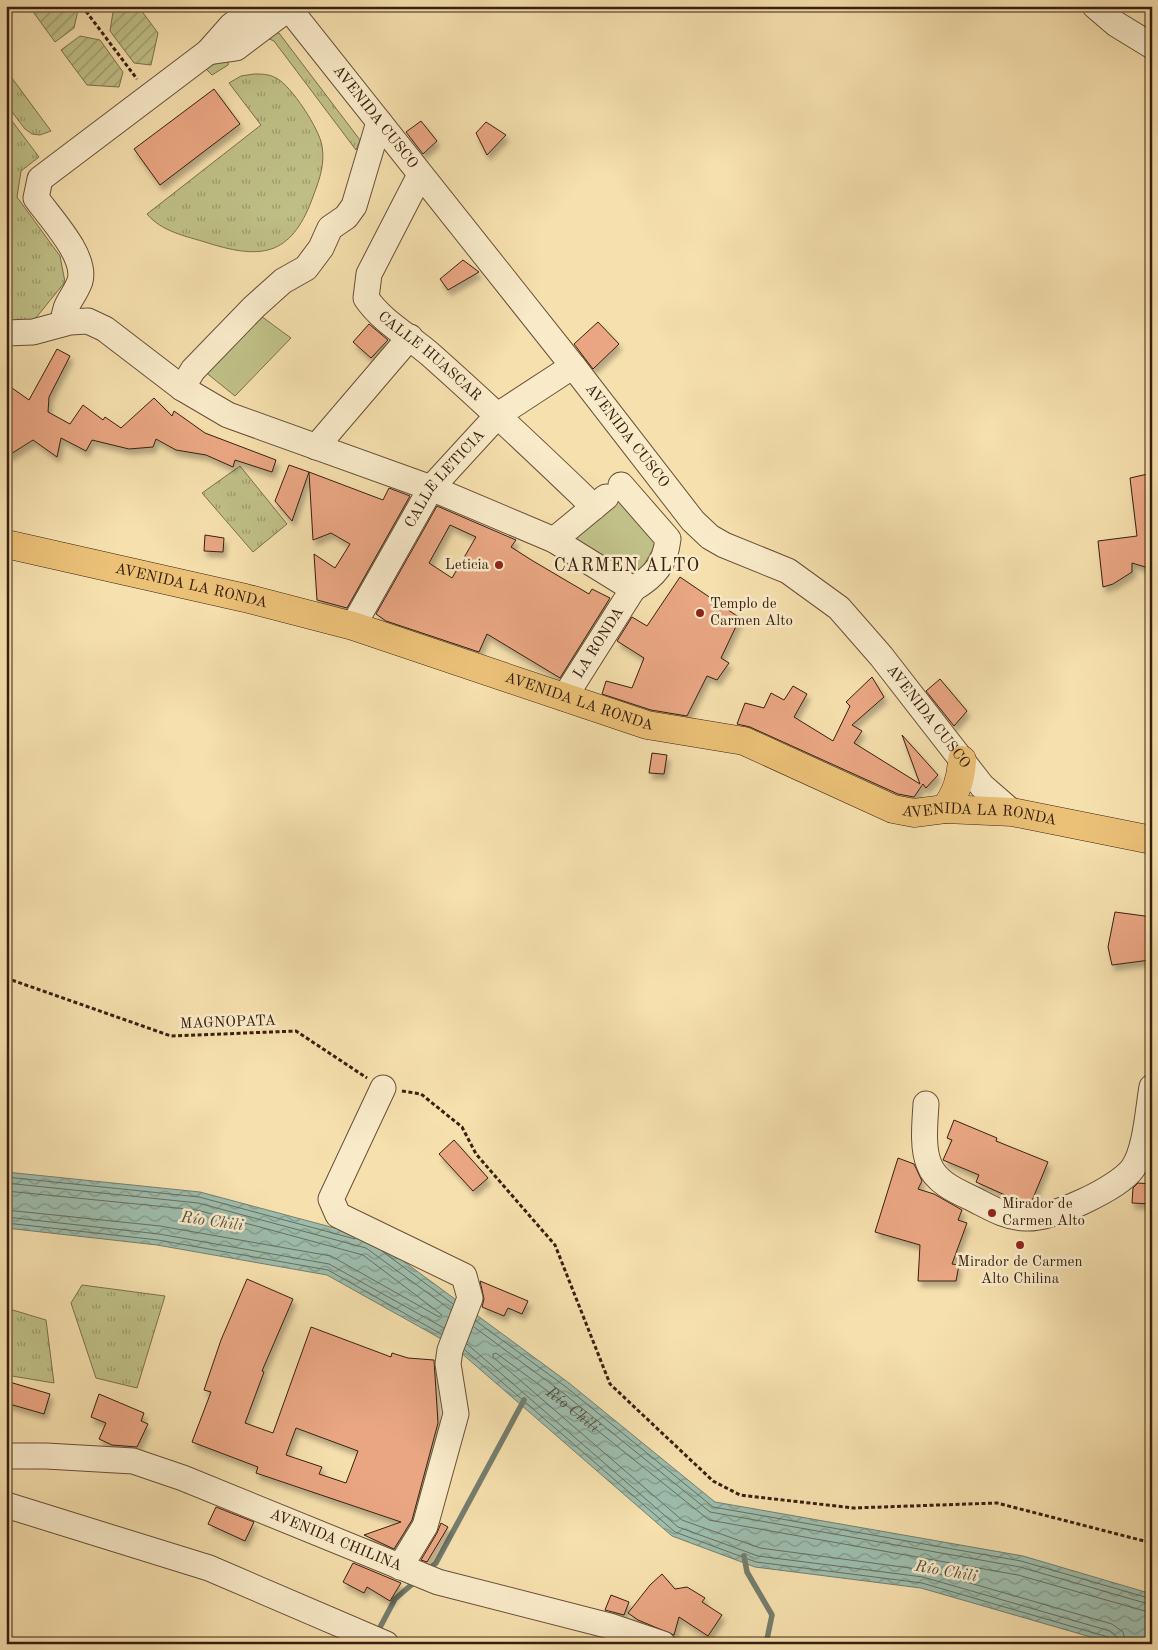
<svg xmlns="http://www.w3.org/2000/svg" width="1158" height="1650" viewBox="0 0 1158 1650" font-family="'Old Standard TT',serif">
<style>
.grass{fill:url(#grass-tufts);stroke:#7c704c}
.park{fill:#c0c188;stroke:#7c704c}
.garden{fill:url(#garden-furrows);stroke:#7c704c}
.water{fill:url(#water-waves);stroke:#757e6e}
.lines{fill:none;stroke-linecap:round;stroke-linejoin:round}
.shore{stroke:#6a6e5e;stroke-width:1}
.stream{stroke:#757e6e;stroke-width:5.5}
.building{fill:#eaa683;stroke:#382010;fill-rule:evenodd;filter:url(#shadow)}
.minor-casing{stroke:#685038;stroke-width:27}
.major-casing{stroke:#382010;stroke-width:29}
.path{stroke:#382010;stroke-width:3;stroke-dasharray:4 2.5;stroke-linecap:butt}
.minor{stroke:#f9ebca;stroke-width:25}
.major{stroke:#ebc077;stroke-width:28}
.poi-dot{fill:#8f2418;stroke:#f9ebca;stroke-width:2}
.labels{text-anchor:middle;dominant-baseline:central;stroke-width:5;stroke-linejoin:round;paint-order:stroke}
.street-label{font-size:15px;fill:#382010;stroke:#f9ebca}
.poi-label{font-size:15px;fill:#382010;stroke:#f9ebca;text-anchor:start}
.water-label{font-size:16px;font-style:italic;fill:#564f3f;stroke:#f9ebca}
.quarter-label{font-size:18px;letter-spacing:1px;fill:#382010;stroke:#f9ebca}
</style>
<defs>
<pattern id="grass-tufts" width="24" height="20" patternUnits="userSpaceOnUse" patternTransform="scale(1.25)"><rect width="24" height="20" fill="#c0c188"/><path d="M3 7l-1-3M5 7V3M7 7l1-3M15 17l-1-3M17 17v-4M19 17l1-3" fill="none" stroke="#9d9c6e"/></pattern>
<pattern id="garden-furrows" width="10" height="10" patternUnits="userSpaceOnUse" patternTransform="scale(1.25)"><rect width="10" height="10" fill="#c0c188"/><path d="M-1 1l2-2M0 10L10 0M9 11l2-2" fill="none" stroke="#9d9c6e"/></pattern>
<pattern id="water-waves" width="16" height="10" patternUnits="userSpaceOnUse" patternTransform="scale(1.25)"><rect width="16" height="10" fill="#9dbdad"/><path d="M0 5q4-4 8 0t8 0" fill="none" stroke="#81998b"/></pattern>
<filter id="shadow"><feDropShadow dx="3" dy="5.5" stdDeviation="2.5" flood-color="#0004"/></filter>
</defs>
<rect width="100%" height="100%" fill="#f6e0ae"/>
<filter id="stains"><feTurbulence type="fractalNoise" baseFrequency=".004" numOctaves="4"/><feColorMatrix values="0 0 0 0 .2 0 0 0 0 .09 0 0 0 0 .02 0 0 0 .5 -.17"/></filter>
<radialGradient id="worn" r=".72"><stop offset=".6" stop-color="#630" stop-opacity="0"/><stop offset="1" stop-color="#630" stop-opacity=".3"/></radialGradient>
<!-- grass -->
<path class="grass" d="M273,33H279L360,140L356,150L274,41L263,36Z
M229,58L228,65L212,75L203,66Z
M6,70L51,131L40,135L32,134L25,129L6,104Z
M254,74C262,74 269,74 276,78C291,85 320,130 322,146C325,163 320,178 314,194C293,254 265,261 208,243C186,236 162,232 147,214L261,125L229,83L241,76Z
M6,113L39,157L21,171L17,197L60,256L65,282L35,319L23,322H6Z
M240,466L287,524L253,552L202,493Z
M82,1285L165,1296L137,1388L96,1378L71,1303Z
M6,1308L46,1320L54,1383L6,1375Z"/>
<!-- park -->
<path class="park" d="M261,316L291,338L235,396L204,371Z
M618,492L658,540L635,581L572,536Z"/>
<!-- garden -->
<path class="garden" d="M31,6H75L78,10L74,28L55,42L31,9Z
M121,6H138L158,33L151,65L134,63L110,31L113,12Z
M80,36L100,40L123,72L119,87L87,85L61,50Z"/>
<!-- water -->
<path class="water" d="M6,1172L200,1192L372,1238L569,1383L715,1502L1023,1556L1152,1594V1644H1115L921,1588L755,1567L672,1536L452,1345L327,1275L157,1245L6,1228Z"/>
<g class="lines">
<!-- shore -->
<g class="shore">
<path d="M6,1177L199,1197L355,1239"/>
<path d="M6,1183L198,1203L366,1248L451,1310"/>
<path d="M6,1191L197,1210L363,1255L442,1315L439,1317L331,1256L160,1226L6,1210"/>
<path d="M6,1217L159,1234L329,1264L444,1328"/>
<path d="M6,1223L158,1240L328,1270L441,1334"/>
<path d="M382,1251L453,1304"/>
<path d="M476,1321L566,1387L713,1507L1021,1561L1152,1599"/>
<path d="M474,1327L562,1392L710,1512L1020,1567L1152,1605"/>
<path d="M467,1344L678,1527L758,1556L923,1577L1110,1631L1116,1636L1118,1644"/>
<path d="M465,1350L675,1532L756,1562L922,1583L1108,1637L1112,1644"/>
<path id="s1" d="M1126,1644L1123,1632L1112,1624L925,1570L760,1548L682,1520L493,1357V1354L496,1353L557,1398L709,1520L1018,1575L1152,1613"/>
</g>
<!-- stream -->
<path class="stream" d="M744,1556L747,1572L772,1615L766,1644
M428,1570L436,1563L524,1400
M377,1633L395,1599L417,1580"/>
</g>
<!-- building -->
<path class="building" d="M214,89L240,124L160,185L134,149Z
M421,121L437,141L423,154L406,132Z
M486,122L506,135L487,155L476,133Z
M463,260L479,272L448,290L440,279Z
M598,322L619,344L593,369L574,344Z
M369,324L388,340L371,358L353,342Z
M57,349L70,356L49,397L48,412L70,424L83,405L103,420L105,417L121,428L154,398L172,416L174,411L205,433L276,460L272,472L235,460L233,467L206,455L176,450L156,439L153,447L129,449L92,440L86,451L61,438L57,457L33,440L6,457V396L12,388L29,400Z
M289,465L309,472L292,521L275,501Z
M309,472L383,500L389,488L410,496L347,608L317,600L314,554L335,568L350,544L331,533L313,540Z
M1152,473V569L1132,563V572L1113,584L1103,587L1098,541L1137,536L1130,478Z
M437,506L516,540L511,547L533,561L589,594L592,589L610,598L560,678L487,634L479,652L386,621L376,614ZM450,525L476,537L452,578L429,563Z
M205,535L224,538L223,552L204,551Z
M680,577L740,618L721,658L729,663L717,680L707,676L687,716L651,710L602,694L606,681L632,688L644,658L617,641L632,617L647,626Z
M872,677L884,697L852,725L862,731L854,743L920,784L902,735L938,775L926,788L923,784L914,797L898,794L750,727L737,724L745,703L764,708L771,693L784,700L793,686L807,694L794,717L833,741L850,706L846,702Z
M940,679L967,711L954,726L926,691Z
M652,753L667,755L664,774L649,773Z
M1115,912L1152,917L1150,960L1112,965L1108,947Z
M954,1120L997,1138L996,1141L1048,1162L1031,1203L1025,1204L976,1182L979,1175L943,1160L952,1140L947,1138Z
M454,1140L488,1178L473,1191L439,1154Z
M898,1158L914,1164L922,1181L918,1189L934,1194L962,1210L958,1220L967,1223L952,1264L959,1265L956,1281H918L920,1245L875,1232Z
M1138,1183L1152,1184V1204L1132,1203L1133,1188Z
M247,1279L293,1299L262,1371L264,1372L245,1423L273,1433L311,1327L391,1357L392,1353L408,1358L434,1360L438,1423L412,1520L394,1549L364,1535L401,1522L256,1473L258,1467L192,1442L211,1392L204,1390L221,1340ZM296,1428L358,1451L346,1483L319,1474L322,1467L286,1455Z
M480,1281L528,1301L522,1314L508,1308L504,1316L482,1307L484,1299Z
M6,1381L50,1394L44,1414L6,1403Z
M99,1394L144,1413L141,1421L148,1424L137,1447L112,1445L99,1439L106,1423L91,1417Z
M216,1507L254,1522L245,1541L208,1524Z
M441,1523L448,1527L427,1562L421,1560L437,1533Z
M353,1563L401,1583L390,1601L367,1587L364,1593L343,1582Z
M662,1574L675,1589L687,1587L705,1598L702,1602L722,1615L708,1636L679,1617L674,1635L638,1620L628,1613L650,1585Z
M611,1595L629,1602L624,1615L605,1610Z"/>
<g class="lines">
<!-- minor casing -->
<g class="minor-casing">
<g id="minor">
<path id="s2" d="M287,6L573,366L693,521L710,537L724,545L788,571L839,608L881,656L982,786L1012,812"/>
<path d="M1095,6L1116,24L1152,46"/>
<path d="M208,52L236,48L289,8"/>
<path id="s3" d="M420,175L369,274L366,298C382,322 411,337 432,356C487,405 541,456 594,507"/>
<path d="M64,323C63,304 74,298 80,281C87,256 50,218 36,198L40,179L208,52L231,26L257,6"/>
<path d="M6,333L33,332L70,322L88,321L105,329L182,388L228,415L431,488L554,540L633,589C655,576 665,564 668,539L621,485"/>
<path d="M182,388L193,370L254,307L283,281L306,268L321,248L330,228L346,217L354,206L379,122"/>
<path d="M316,447L410,337"/>
<path d="M554,540L606,497"/>
<path id="s4" d="M353,626L431,488L498,415L573,366"/>
<path id="s5" d="M564,698L633,589"/>
<path d="M383,1088L331,1199L338,1215L464,1276L470,1298L450,1350L448,1364L456,1414L425,1526L400,1567"/>
<path d="M926,1104C925,1122 922,1147 929,1164C935,1181 954,1190 969,1197C988,1206 1003,1217 1025,1218C1050,1220 1118,1189 1133,1168C1146,1149 1148,1109 1152,1087"/>
<path id="s6" d="M6,1456H46L133,1461L183,1478L438,1582L610,1626L663,1644"/>
<path d="M6,1505L209,1568L386,1644"/>
</g>
</g>
<!-- major casing -->
<g class="major-casing">
<g id="major">
<path id="s7" d="M6,544L245,598L353,626L647,725L744,741L893,809L914,813L945,809L1012,812L1152,840"/>
<path d="M945,809C956,793 961,780 962,760"/>
</g>
</g>
<!-- path -->
<path class="path" d="M82,6L137,79
M6,978L171,1036L296,1031L367,1078
M402,1091L421,1094L462,1127L476,1154L555,1245L610,1384L713,1481L740,1495L853,1508L997,1503L1152,1543"/>
<!-- minor -->
<use href="#minor" class="minor"/>
<!-- major -->
<use href="#major" class="major"/>
</g>
<!-- markers -->
<g class="poi-dot">
<circle cx="499" cy="565" r="5"/>
<circle cx="700" cy="613" r="5"/>
<circle cx="992" cy="1213" r="5"/>
<circle cx="1020" cy="1245" r="5"/>
</g>
<g class="labels">
<!-- street labels -->
<g class="street-label">
<text stroke="none"><textPath href="#s2" startOffset="142">AVENIDA CUSCO</textPath></text>
<text stroke="none"><textPath href="#s3" startOffset="222">CALLE HUASCAR</textPath></text>
<text stroke="none"><textPath href="#s2" startOffset="548">AVENIDA CUSCO</textPath></text>
<text stroke="none"><textPath href="#s4" startOffset="174">CALLE LETICIA</textPath></text>
<text stroke="none"><textPath href="#s7" startOffset="190">AVENIDA LA RONDA</textPath></text>
<text stroke="none"><textPath href="#s5" startOffset="65">LA RONDA</textPath></text>
<text stroke="none"><textPath href="#s7" startOffset="595">AVENIDA LA RONDA</textPath></text>
<text stroke="none"><textPath href="#s2" startOffset="968">AVENIDA CUSCO</textPath></text>
<text stroke="none"><textPath href="#s7" startOffset="1016">AVENIDA LA RONDA</textPath></text>
<text transform="translate(228 1023) rotate(-2)">MAGNOPATA</text>
<text stroke="none"><textPath href="#s6" startOffset="345">AVENIDA CHILINA</textPath></text>
</g>
<!-- poi labels -->
<g class="poi-label">
<text x="489" y="565" text-anchor="end">Leticia</text>
<text x="710" y="604">Templo de<tspan x="710" dy="17">Carmen Alto</tspan></text>
<text x="1002" y="1204">Mirador de<tspan x="1002" dy="17">Carmen Alto</tspan></text>
<text x="1020" y="1262" text-anchor="middle">Mirador de Carmen<tspan x="1020" dy="17">Alto Chilina</tspan></text>
</g>
<!-- water labels -->
<g class="water-label">
<text transform="translate(212 1222) rotate(8)">Río Chili</text>
<text stroke="none"><textPath href="#s1" startOffset="821">Río Chili</textPath></text>
<text transform="translate(946 1572) rotate(10)">Río Chili</text>
</g>
<!-- quarter labels -->
<g class="quarter-label">
<text x="627" y="566">CARMEN ALTO</text>
</g>
</g>
<!-- margin -->
<rect width="1158" height="1650" fill="none" stroke="#f6e0ae" stroke-width="25"/>
<rect x="8" y="8" width="1143" height="1635" fill="none" stroke="#382010" stroke-width="2.5"/>
<rect x="12" y="12" width="1133" height="1625" fill="none" stroke="#382010"/>
<rect width="100%" height="100%" filter="url(#stains)"/>
<rect width="100%" height="100%" fill="url(#worn)"/>
</svg>
